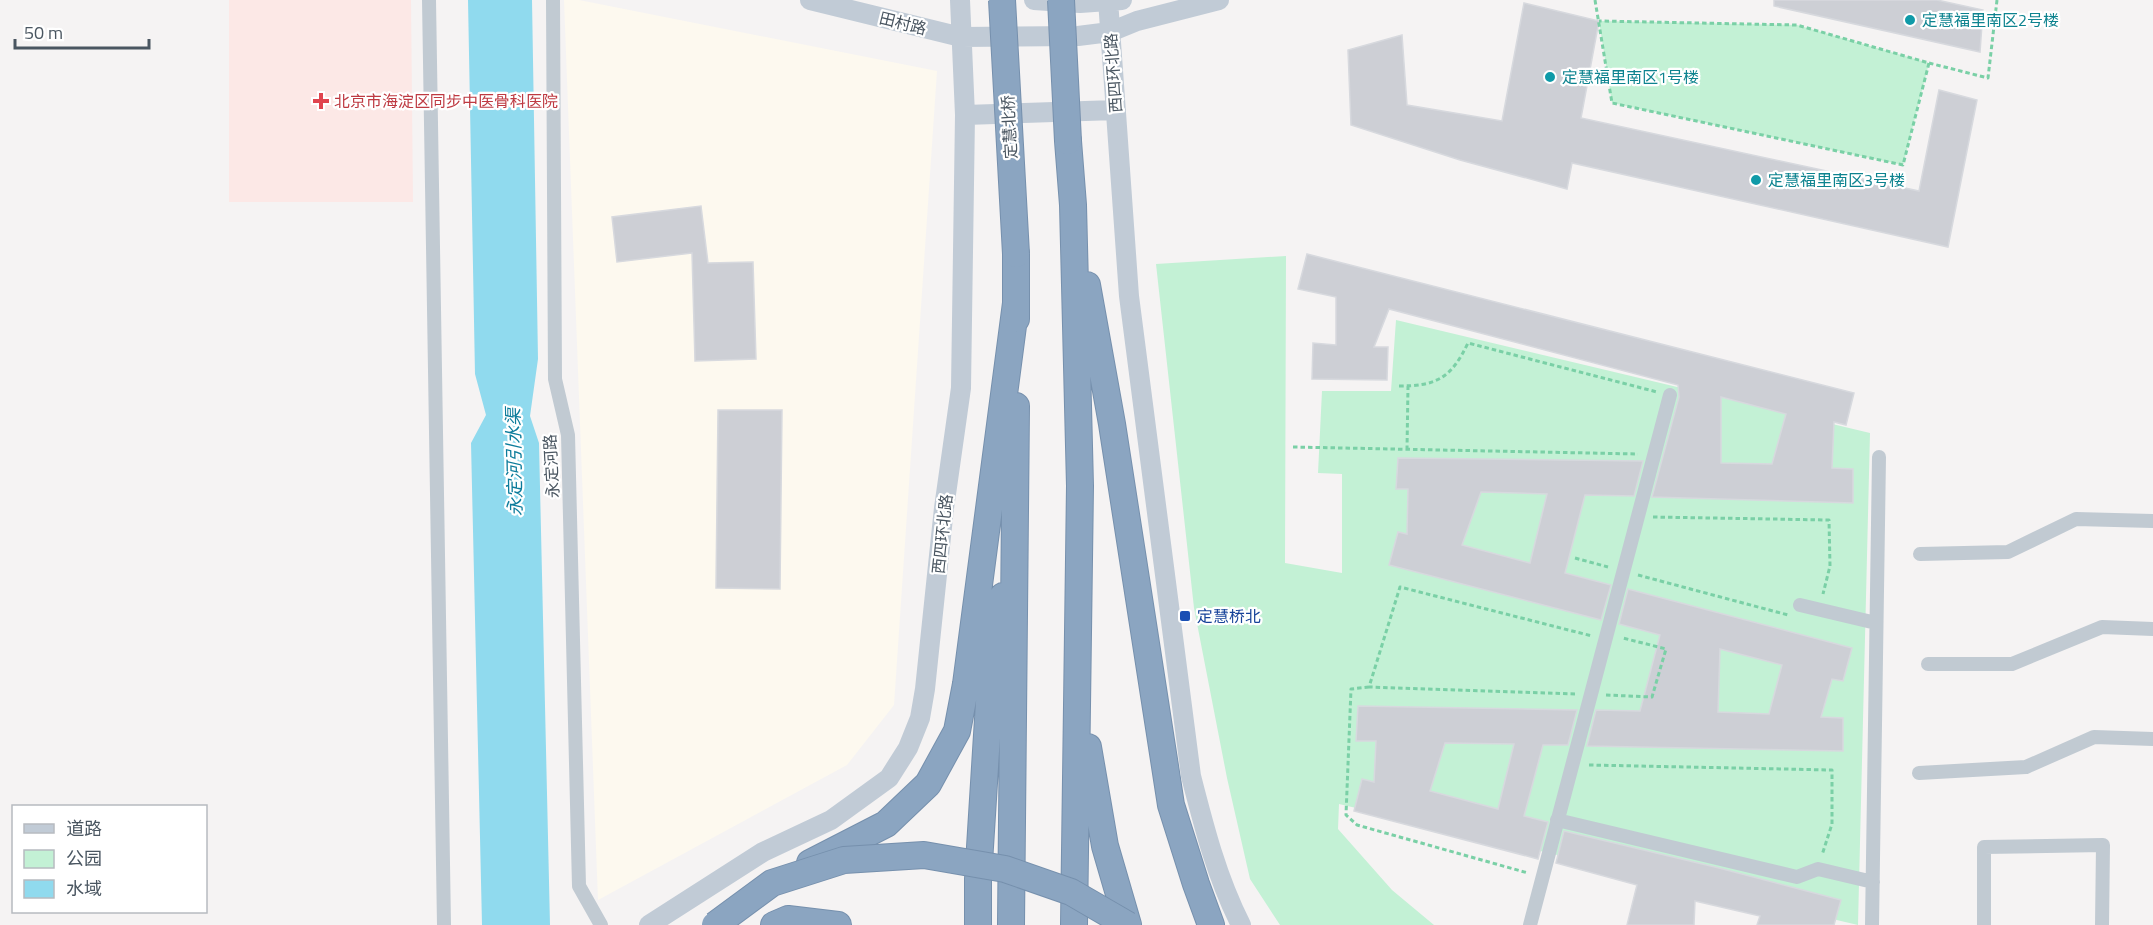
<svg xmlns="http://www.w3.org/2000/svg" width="2153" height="925" viewBox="0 0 2153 925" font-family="'Titillium Web','Noto Sans SC',sans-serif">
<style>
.commercial{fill:#fdf9ef}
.medical{fill:#fce8e6}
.green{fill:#c3f1d5}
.water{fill:#90daee}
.building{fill:#cdcfd5;stroke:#d7d9de;stroke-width:1.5;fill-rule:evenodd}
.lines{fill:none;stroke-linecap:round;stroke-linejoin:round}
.highway-casing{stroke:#7690ad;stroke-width:28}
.path{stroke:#7ad0a6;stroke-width:3;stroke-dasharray:4.5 3;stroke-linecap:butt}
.street{stroke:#c1cad2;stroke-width:14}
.secondary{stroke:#c1cbd6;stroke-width:20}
.highway{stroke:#8ba5c1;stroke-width:26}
.highway-bridge-casing{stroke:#7690ad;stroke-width:28;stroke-linecap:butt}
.highway-bridge{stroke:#8ba5c1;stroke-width:26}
.culture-dot{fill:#0f9aa8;stroke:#fff;stroke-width:2}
.health-dot{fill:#e0444e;stroke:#fff;stroke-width:2}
.transit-dot{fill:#1a4fb4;stroke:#fff;stroke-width:2}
.labels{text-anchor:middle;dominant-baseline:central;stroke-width:4.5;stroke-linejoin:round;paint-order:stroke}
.culture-label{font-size:16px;fill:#0d838f;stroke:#fff;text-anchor:start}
.street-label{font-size:16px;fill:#4a5661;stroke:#fff}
.health-label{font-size:16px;fill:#be3a42;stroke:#fff;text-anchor:start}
.transit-label{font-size:16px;fill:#164399;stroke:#fff;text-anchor:start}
.water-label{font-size:18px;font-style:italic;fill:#0c7c9b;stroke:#fff}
</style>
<rect width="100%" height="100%" fill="#f5f3f3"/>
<!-- commercial -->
<path class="commercial" d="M564,0H579L937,71L894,705L847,765L598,900Z"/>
<!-- medical -->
<path class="medical" d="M229,0H411L413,202H229Z"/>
<!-- green -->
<path class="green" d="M1599,21L1797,25L1929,63L1903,165L1612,103Z
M1286,256L1285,563L1342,573V474L1318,473L1322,391H1391L1396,320L1870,433L1858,925L1339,804L1338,829L1392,890L1434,925H1280L1250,879L1227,778L1194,608L1156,264Z"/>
<!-- water -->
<path class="water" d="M468,0H532L538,359L530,416L539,443L550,925H482L471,443L486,415L475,374Z"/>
<!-- building -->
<path class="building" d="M1774,0H1937L1983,10L1980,52L1774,6Z
M1524,3L1599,21L1581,118L1919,191L1939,90L1977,100L1948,247L1572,163L1567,189L1460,160L1351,125L1348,50L1402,35L1407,105L1502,121Z
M701,206L708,263L753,262L756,359L695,361L692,253L617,262L612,217Z
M1307,254L1854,393L1846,425L1834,422L1832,468L1853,469V503L1652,497L1679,397L1678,385L1389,309L1374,347H1388L1387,380L1312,379L1313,343L1336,345V297L1298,289ZM1721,397L1786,414L1772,464L1721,463Z
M718,410H782L780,589L716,588Z
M1398,458L1643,461L1634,496L1585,495L1565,573L1611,585L1601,620L1389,565L1398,532L1407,534L1408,489H1396ZM1481,492L1547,494L1530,563L1462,545Z
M1628,589L1852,648L1843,681L1832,679L1821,717L1843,718V751L1587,746L1596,710L1640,711L1660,635L1619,624ZM1720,649L1782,665L1769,714L1718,712Z
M1358,706L1577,710L1568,745H1543L1524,816L1548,822L1538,859L1354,811L1362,779L1374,782L1376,741H1356ZM1445,743L1514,744L1498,809L1430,791Z
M1564,831L1719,868L1841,900L1834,925H1757L1760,916L1695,901L1694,925H1627L1637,885L1556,863Z"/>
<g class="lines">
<!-- highway casing -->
<g class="highway-casing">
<path id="highway" d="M1068,141L1073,205L1080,486L1074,925
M1087,285L1112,424L1171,805L1196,884L1211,925
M1016,319V254
M1088,747L1105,846L1128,925
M810,863L886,824L928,784L957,731L966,684L1016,303
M774,925L788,919L838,925
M978,925V879L992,655L1003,596
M1011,925L1016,406"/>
</g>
<!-- path -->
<path class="path" d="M1595,0L1612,103L1903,165L1929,63L1797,25L1599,21
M1929,63L1988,78L1997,0
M1399,386C1437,386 1451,378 1468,343L1657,392
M1293,447L1638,454
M1407,450L1408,386
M1653,517L1829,520L1830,566L1823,594
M1575,558L1608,567
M1638,575L1788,615
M1369,687L1351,689L1346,815L1357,825L1528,873
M1575,694L1369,687L1400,587L1592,636
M1606,695L1652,697L1666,649L1623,638
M1589,765L1832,770V824L1822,855"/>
<!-- street -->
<path class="street" d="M429,0L444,925
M553,0L555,379L568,435L579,886L601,925
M1920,554L2008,552L2076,519L2153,521
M1800,605L1876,623
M1928,664H2012L2102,627L2153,629
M1919,773L2026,767L2094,737L2153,739
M1557,820L1797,877L1818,869L1873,882
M1530,925L1670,395
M1872,925L1879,457
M1984,925V847L2103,845L2102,925"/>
<!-- secondary -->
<path class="secondary" d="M810,0L961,37L1078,36L1110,32L1137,21L1219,0
M1034,0L1080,3L1122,0
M1108,0L1129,296L1191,776C1204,827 1217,878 1241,925
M965,115L1116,110
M649,925L763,852L831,820L889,778L908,748L920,718L925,689L944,508L961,388L965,115L960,0"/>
<!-- highway -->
<use href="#highway" class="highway"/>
<!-- highway-bridge casing -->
<g class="highway-bridge-casing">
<path id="highway-bridge" d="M1002,0L1016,254
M1061,0L1068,141
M715,925L772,883L844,860L924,855L1005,869L1071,892L1128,925"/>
</g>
<!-- highway-bridge -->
<use href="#highway-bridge" class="highway-bridge"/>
</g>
<!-- markers -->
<g class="culture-dot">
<circle cx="1910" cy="20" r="6"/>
<circle cx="1550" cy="77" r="6"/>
<circle cx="1756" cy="180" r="6"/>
</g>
<path class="health-dot" d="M318 92h6v6h6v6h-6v6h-6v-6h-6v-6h6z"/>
<rect class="transit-dot" x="1179" y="610" width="12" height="12" rx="3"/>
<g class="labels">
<!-- culture labels -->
<g class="culture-label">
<text x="1922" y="20">定慧福里南区2号楼</text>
<text x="1562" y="77">定慧福里南区1号楼</text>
<text x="1768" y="180">定慧福里南区3号楼</text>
</g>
<!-- street labels -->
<g class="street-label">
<text transform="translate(903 23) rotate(14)">田村路</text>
<text transform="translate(1113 73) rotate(-94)">西四环北路</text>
<text transform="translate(1009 127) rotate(-93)">定慧北桥</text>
<text transform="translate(551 466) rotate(-93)">永定河路</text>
<text transform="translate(942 534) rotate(-84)">西四环北路</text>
</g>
<!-- health labels -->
<g class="health-label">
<text x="334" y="101">北京市海淀区同步中医骨科医院</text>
</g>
<!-- transit labels -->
<g class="transit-label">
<text x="1197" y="616">定慧桥北</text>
</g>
<!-- water labels -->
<g class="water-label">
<text transform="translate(514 462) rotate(-91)">永定河引水渠</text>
</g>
</g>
<!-- legend -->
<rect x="12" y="805" width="195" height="108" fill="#ffffff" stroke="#b7bbc0" stroke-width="1.5"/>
<rect x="24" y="824" width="30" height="9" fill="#c1cbd6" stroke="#b7bbc0" stroke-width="1.5"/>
<text x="66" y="835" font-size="18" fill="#4a5661">道路</text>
<rect x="24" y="850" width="30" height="18" fill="#c3f1d5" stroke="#b7bbc0" stroke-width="1.5"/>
<text x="66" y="865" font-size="18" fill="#4a5661">公园</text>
<rect x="24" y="880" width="30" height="18" fill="#90daee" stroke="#b7bbc0" stroke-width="1.5"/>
<text x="66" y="895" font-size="18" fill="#4a5661">水域</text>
<!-- scale -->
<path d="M15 39v9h134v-9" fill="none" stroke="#4a5661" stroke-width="3"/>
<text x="24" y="39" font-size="18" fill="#4a5661" stroke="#ffffff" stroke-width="4.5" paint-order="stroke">50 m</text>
</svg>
